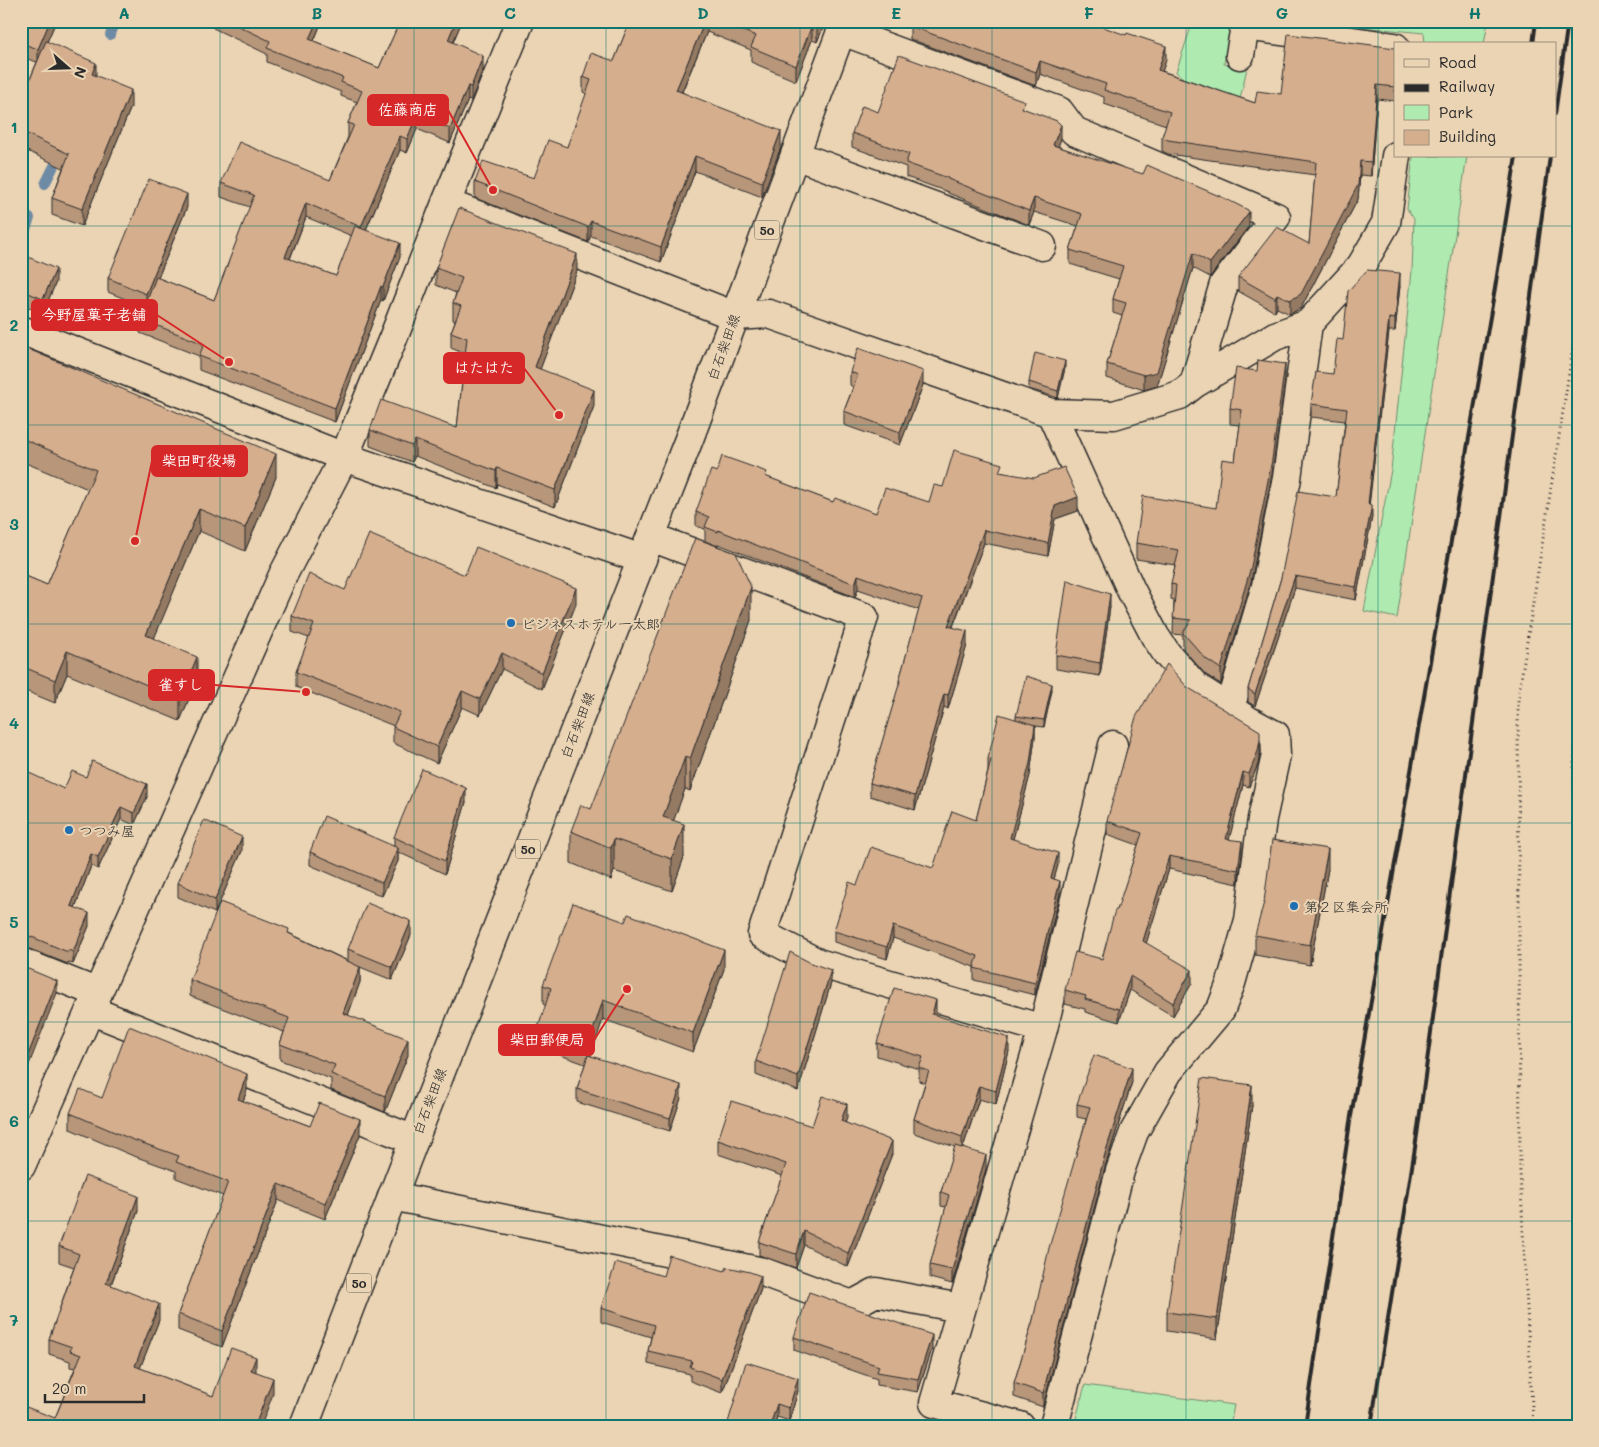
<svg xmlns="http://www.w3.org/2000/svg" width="1599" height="1447" viewBox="0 0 1599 1447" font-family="Mali,'Klee One',sans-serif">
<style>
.green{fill:#afebb0;stroke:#6d8b6e}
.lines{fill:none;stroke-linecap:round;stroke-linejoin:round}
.stream{stroke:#6e8ba5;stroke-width:10}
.minor-casing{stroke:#2b2b2b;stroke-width:31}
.major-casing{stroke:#2b2b2b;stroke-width:31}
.path{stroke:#2b2b2b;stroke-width:3;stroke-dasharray:1 4;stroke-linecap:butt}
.minor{stroke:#ebd4b4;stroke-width:28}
.major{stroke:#ebd4b4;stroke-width:28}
.rail{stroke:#2b2b2b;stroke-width:4}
.wall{fill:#b7967a;stroke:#2b2b2b;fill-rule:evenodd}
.shaded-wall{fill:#957a63;stroke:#2b2b2b}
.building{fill:#d5ae8e;stroke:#2b2b2b}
.grid{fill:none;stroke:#0f766e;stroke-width:1;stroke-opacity:0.55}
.poi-dot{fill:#1f6fb2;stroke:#ebd4b4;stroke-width:2}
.labels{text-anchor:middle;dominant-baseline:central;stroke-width:4;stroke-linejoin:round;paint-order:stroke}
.shield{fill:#ebd4b4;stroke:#655e54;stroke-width:1}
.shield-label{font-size:12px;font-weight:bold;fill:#2b2b2b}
.street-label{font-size:14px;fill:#2b2b2b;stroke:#ebd4b4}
.poi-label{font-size:14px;fill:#2b2b2b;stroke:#ebd4b4;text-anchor:start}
.leader{fill:none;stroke:#d62828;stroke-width:2}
.callout-dot{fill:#d62828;stroke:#ebd4b4;stroke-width:2}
.callout{fill:#d62828;stroke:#d62828;stroke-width:2}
.callout-label{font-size:15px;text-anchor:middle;font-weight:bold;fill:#fff}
.neatline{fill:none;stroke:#0f766e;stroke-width:2}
.grid-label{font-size:16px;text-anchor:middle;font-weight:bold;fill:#0f766e}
</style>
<rect width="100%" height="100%" fill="#ebd4b4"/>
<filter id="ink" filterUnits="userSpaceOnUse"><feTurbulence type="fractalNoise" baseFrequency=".02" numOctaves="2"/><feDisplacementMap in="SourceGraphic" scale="10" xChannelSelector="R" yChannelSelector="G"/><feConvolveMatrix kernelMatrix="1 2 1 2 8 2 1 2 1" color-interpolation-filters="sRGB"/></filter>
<g filter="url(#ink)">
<!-- green -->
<path class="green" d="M1193,21H1231L1224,64L1247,68L1236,117L1202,95L1176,72Z
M1318,21H1488L1484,44H1425L1424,33L1351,26Z
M1413,156H1467L1397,618L1364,611L1391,470L1412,271L1414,219L1407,209Z
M1085,1385L1234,1405L1230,1426H1074Z"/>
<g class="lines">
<!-- stream -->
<path class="stream" d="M110,35L116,21
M45,184L60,154
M21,243L30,218"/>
<!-- minor casing -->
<g class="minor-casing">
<path id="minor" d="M842,31L1059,111L1074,131L1276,217L1224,284L1194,384
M1240,55L1245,26L1395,47
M795,155L1042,246
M446,203L735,316L769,314L1051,413L1114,415L1180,395L1194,384L1275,336L1308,324L1361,266L1386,223L1396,156
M21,330L344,457L642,559
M1051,413L1131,590L1155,636L1167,654L1196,687L1249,721L1275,735L1276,755L1262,819L1249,920L1231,983L1221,1009L1168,1072L1134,1132L1120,1171L1054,1426
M651,537L864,617L762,934L818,963L1043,1029
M1230,708L1266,586L1287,478L1308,324
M21,962L98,993
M90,1010L414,1140
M21,1166L283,575L344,457L396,331L446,203L520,21
M392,1196L763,1272L852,1305L876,1292L960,1308
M1020,1426L934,1403L1043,1029L1113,745"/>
</g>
<!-- major casing -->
<g class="major-casing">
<path id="major" d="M304,1426L414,1140L689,439L845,21"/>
</g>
<!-- path -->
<path class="path" d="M1578,727C1571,768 1574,810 1578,850
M1533,1426L1520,1171L1518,699L1578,315"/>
<!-- minor -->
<use href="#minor" class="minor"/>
<!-- major -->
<use href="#major" class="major"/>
<!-- rail -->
<path class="rail" d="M1533,44L1536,21
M1555,114L1568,21
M1305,1426L1350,1122L1495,288L1516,156
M1371,1426L1417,1135L1550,156"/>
</g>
<!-- wall -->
<path class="wall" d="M21,21H56L47,42L96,76L131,107L82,226L52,215V198L63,168L21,148V101L37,62L21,57Z
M213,21H322L314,41L379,68L397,28L377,21H462L453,42L483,70L471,101L468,100L450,143L417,129L407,153L400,150L366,230L400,257L383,301L381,300L335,422L199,370V356L140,333V319L145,307L108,292V278L187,207L158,278L214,300L250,207L221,197V183L330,180L348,137V123L357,102L341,96V92L267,62V54L213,28ZM306,217L352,236L336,276L290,259Z
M630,21H826L817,42L812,40L796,81L751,62V50L707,32L682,92L781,147L762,197L695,171L661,262L591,236L588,242L475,198V182L534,178L567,147L587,94L583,92V77L614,61Z
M910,26L1166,60L1162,71L1255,103L1281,94L1393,49L1395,48V101L1377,99L1371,176L1360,175L1358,199L1301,308L1290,314L1277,308L1275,312L1238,291V277L1309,244L1315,175L1168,154L1162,151V137L1166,125L1104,104V97L1040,74L1036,86L910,39Z
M1025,109L1061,139L1058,146L1249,226L1210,277L1193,268L1157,386L1144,390L1107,378V364L1122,316L1113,313V299L1119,279L1070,264V250L1078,226L1034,212L1029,225L948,193V192L906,177V167L852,147V133L878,112Z
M21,254L56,282L43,313L21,304Z
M436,268L577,271L540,369L594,406L555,507L497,484L496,488L415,456L412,462L370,446V430L457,428L465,354L451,348V332L455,321L453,320V303L456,293L436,285Z
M1400,286L1395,331H1389L1369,504L1372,517L1356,600L1295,588L1255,706L1248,702V689L1281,578L1336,497L1345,421L1311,417V404L1333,374L1343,340Z
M21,346L276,477L245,551L199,531L154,638L197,679L180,721L67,674L55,703L21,689V574L47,585L88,489L21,461Z
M1065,368L1058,398L1029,389V382Z
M850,372L923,385L900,445L844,425V411L853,387L850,385Z
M1285,380L1272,475L1251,582L1221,684L1206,675L1183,649V635L1173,634L1174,600L1171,599V584L1175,565L1136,559V543L1216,508L1235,461L1240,425L1230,424V408Z
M717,472L767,477L833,502L876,513L929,502L943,487L1002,472L1078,511L1055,519L1048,556L984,543L953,627L967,645L948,709L944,707L915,810L870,796V783L899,686V681L919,610L858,589L855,597L718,544V546L705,541V529L696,526V512Z
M465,575L576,604L542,689L502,669L480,715L462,707L437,763L393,743V727L394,726L296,687V672L309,638L292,632V616L345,590Z
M1110,607L1100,676L1056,669V655Z
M751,620L690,791L685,789L673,821L684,857L672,891L614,871L611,880L571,863V831L591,809Z
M1187,687L1260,754L1258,764L1249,787L1243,785L1229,839L1242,855L1238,884L1169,869L1146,943L1192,983L1173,1016L1130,990L1119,1022L1085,1012V1009L1065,1004V990L1102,959L1138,845L1107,834V821Z
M1052,690L1044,727L1035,726V737L1030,775L1013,839L1058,865L1054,879L1060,893L1035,995L974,980V967L893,938L887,959L834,942V931L857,885L933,868L976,820L988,771V759L1016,719V716Z
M86,777L147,797L134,825L121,819L98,869L91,866L75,908L89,926L73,964L68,962V964L27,948L21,947V781L64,789Z
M466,802L445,874L398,852V861L382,896L310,865V852L394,846V837Z
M242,851L215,913L178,897V883Z
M1328,869L1310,965L1255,955V935Z
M289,933L348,961V949L411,935L392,980L360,967V982L348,1015L408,1055L385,1112L331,1090V1079L280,1060V1044L284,1032L190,996V980Z
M811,963L831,983L798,1091L756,1075V1061Z
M724,969L693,1052L603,1019L590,1056L681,1098L670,1131L577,1102V1089L585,1064L538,1047V1028L546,1006L543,1004V985Z
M936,1014V1015L1009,1051L996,1104L979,1099L963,1148L986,1169L952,1284L930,1278V1265L946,1207L941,1206V1192L955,1147L914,1133V1119L925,1083L919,1081V1069L877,1056V1043Z
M1132,1082L1105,1167L1043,1407L1014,1397V1383L1033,1320L1086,1119L1077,1117V1104Z
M247,1090L243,1101L310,1126L360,1135L325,1219L278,1200L222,1347L178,1330V1314L223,1196L176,1178V1171L131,1155L70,1129V1113L102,1098Z
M1252,1105L1217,1339L1167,1331V1312Z
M847,1118L845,1122L892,1154L848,1267L804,1245L796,1268L759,1255V1242L782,1176L718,1154V1140L812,1126Z
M138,1211L111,1285L159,1320L140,1368L213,1396L256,1372L273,1394L55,1418L75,1368L70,1367V1361L49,1354V1339L74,1267L59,1262V1246Z
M663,1276L761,1289L722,1393L690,1381V1374L648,1364V1351L651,1337L601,1322V1308Z
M794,1337L932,1349L918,1392L877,1385V1379L794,1350Z
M798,1391L789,1421L777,1417L774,1426H727Z"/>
<!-- shaded-wall -->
<path class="shaded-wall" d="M50,21H56L38,63V49Z
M317,21H322L309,53V39Z
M456,21H462L448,54V40Z
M705,21H707V32L676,105V90Z
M819,21H826L817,42V27Z
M812,25V40L796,81V66Z
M1166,46V60L1158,84V70Z
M483,56V70L471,101V87Z
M1040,61V74L1036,86V72Z
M96,63V80L92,74Z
M1377,85V99L1371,176V162Z
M468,86V100L450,143V129Z
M131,90V107L82,226V209Z
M417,115V129L407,153V139Z
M1061,125V139L1053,159V145Z
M781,131V147L762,197V182Z
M400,136V150L361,241V227Z
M695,156V171L661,262V247Z
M1360,161V175L1358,199L1301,308L1290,314V300Z
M187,194V207L146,307V294Z
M1034,198V212L1029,225V211Z
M306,203V217L285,271V257Z
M1249,212V226L1210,277V263Z
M591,221V236L588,242V227Z
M400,243V257L383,301V287Z
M1193,253V268L1157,386L1144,390V375Z
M577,254V271L535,383V367Z
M56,269V282L43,313V299Z
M1400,273V286L1395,331V319Z
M381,286V300L335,422V408Z
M1277,294V308L1275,312V298Z
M1389,318V331L1368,516V504Z
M1065,361V368L1058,398V391Z
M1285,364V380L1272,475L1251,582L1221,684V669Z
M923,371V385L900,445V432Z
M594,390V406L555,507V490Z
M415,440V456L412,462V446Z
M276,454V477L245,551V528Z
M497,468V484L496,488V471Z
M1078,497V511L1055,519L1048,556V543L1055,506Z
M1372,505V517L1356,600V587Z
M199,509V531L146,658V635Z
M984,530V543L948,639V626Z
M858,575V589L855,597V584Z
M1295,576V588L1255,706V694Z
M751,587V620L690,791V759Z
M576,588V604L542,689V673Z
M1110,594V607L1100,676V663Z
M967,631V645L948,709V695Z
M67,651V674L55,703V680Z
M502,653V669L480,715V699Z
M197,657V679L180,721V699Z
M1052,684V690L1044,727V720Z
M462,691V707L437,763V747Z
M944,694V707L915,810V796Z
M1035,725V737L1030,775L1010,850V838Z
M1260,740V754L1258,764L1249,787V774Z
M685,757V789L663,850V817Z
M1243,772V785L1226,852V839Z
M147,784V797L134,825V813Z
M466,788V802L445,874V861Z
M121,807V819L98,869V857Z
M684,824V857L672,891V859Z
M242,837V851L215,913V900Z
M614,839V871L611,880V848Z
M1242,841V855L1238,884V870Z
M398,848V861L382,896V883Z
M1328,849V869L1310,965V945Z
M1058,853V865L1051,890V878Z
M91,854V866L71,918V906Z
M1169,856V869L1143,954V941Z
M1060,881V893L1035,995V983Z
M89,913V926L73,964V952Z
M411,921V935L392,980V967Z
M893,926V938L887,959V947Z
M724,950V969L693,1052V1033Z
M360,967V982L343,1029V1013Z
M831,970V983L798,1091V1077Z
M1192,970V983L1173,1016V1003Z
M1130,976V990L1119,1022V1009Z
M57,981V993L21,1085V1073Z
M603,1000V1019L588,1065V1046Z
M936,1000V1014L932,1027V1014Z
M1009,1038V1051L996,1104V1091Z
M408,1039V1055L385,1112V1096Z
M1132,1068V1082L1105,1167L1043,1407V1393L1105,1154Z
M247,1074V1090L238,1115V1099Z
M681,1085V1098L670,1131V1118Z
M1252,1085V1105L1217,1339V1319Z
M979,1086V1099L962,1150V1137Z
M847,1104V1118L841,1134V1121Z
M360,1119V1135L325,1219V1203Z
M892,1141V1154L848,1267V1253Z
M986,1155V1169L952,1284V1270Z
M278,1184V1200L222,1347V1331Z
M138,1196V1211L106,1298V1283Z
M804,1231V1245L796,1268V1254Z
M761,1276V1289L722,1393V1379Z
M159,1304V1320L135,1381V1366Z
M932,1335V1349L918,1392V1379Z
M256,1357V1373L251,1370Z
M273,1378V1394L261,1426H255Z
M798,1378V1391L789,1421V1408Z
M777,1404V1417L774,1426H770Z"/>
<!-- building -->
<path class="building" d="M21,21H50L38,49L21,43Z
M228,21H317L309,39L379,68L400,21H456L448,40L483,56L471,87L468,86L450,129L417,115L407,139L400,136L361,227L306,203L285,257L336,276L355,226L400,243L383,287L381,286L335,408L199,356L204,344L140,319L156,277L214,300L254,195L221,183L239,142L330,180L354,125L348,123L362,91L341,82L343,78L267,48L270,41Z
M630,21H705L676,90L781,131L762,182L695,156L661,247L591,221L588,227L475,182L483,161L534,178L548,140L567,147L591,80L583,77L591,53L614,61Z
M718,21H819L817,27L812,25L796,66L751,47L756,36Z
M911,21H1086L1126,35L1127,33L1166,46L1158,70L1255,103L1257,91L1281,94L1288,34L1395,48V87L1377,85L1371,162L1360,161L1358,185L1301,294L1290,300L1277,294L1275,298L1238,277L1277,227L1309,244L1316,162L1168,140L1162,137L1170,112L1104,90L1106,84L1040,61L1036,72L910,26Z
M46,41L96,63L92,74L131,90L82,209L52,198L69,154L21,131V101Z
M899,55L1025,101L1022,108L1057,121L1061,125L1053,145L1143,174L1147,165L1224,198L1248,210L1249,212L1210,263L1193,253L1157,372L1144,375L1107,364L1126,303L1113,299L1123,266L1070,250L1082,214L1034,198L1029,211L948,179V178L906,163L909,154L852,133L862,106L878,112Z
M149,179L187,194L146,294L108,278Z
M459,208L577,254L535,367L594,390L555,490L497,468L496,471L415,440L412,446L370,430L381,400L457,428L467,338L451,332L461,306L453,303L462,278L436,268Z
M21,254L56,269L43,299L21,290Z
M1367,270L1400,273L1395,319L1389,318L1368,504L1372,505L1356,587L1295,576L1255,694L1248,689L1281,578L1298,491L1336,497L1347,409L1311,404L1316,372L1333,374L1337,339L1343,340L1348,291Z
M21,346L276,454L245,528L199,509L146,635L197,657L180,699L67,651L55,680L21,666V574L47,585L96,470L21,438Z
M858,348L923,371L900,432L844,411L858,375L850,372Z
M1035,353L1065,361L1058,391L1029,382Z
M1258,360L1285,364L1272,460L1251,567L1221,669L1206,659L1183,633L1191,620L1173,618L1176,585L1171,584L1179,550L1136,543L1143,496L1216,508L1222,459L1235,461L1242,410L1230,408L1236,368L1257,371Z
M954,450L1002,464L999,472L1034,478L1064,467L1078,497L1055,506L1048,543L984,530L948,626L967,631L948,695L944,694L915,796L870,783L900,681H899L922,598L858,575L855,584L718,530V532L705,527L709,517L696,512L711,470L717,472L722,456L767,472L765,476L833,502L835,498L876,513L885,488L929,502L934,485L943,487Z
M369,534L465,575L476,547L576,588L542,673L502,653L480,699L462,691L437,747L393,727L400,712L296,672L314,624L292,616L309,574L345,590Z
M695,538L736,553L751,587L690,759L685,757L663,817L684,824L672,859L614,839L611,848L571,831L581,805L591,809Z
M1067,580L1110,594L1100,663L1056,655Z
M1167,664L1187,687L1260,731V740L1258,751L1249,774L1243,772L1226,839L1242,841L1238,870L1169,856L1143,941L1192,970L1173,1003L1130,976L1119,1009L1085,999L1086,996L1065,990L1075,952L1102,959L1115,910H1117L1142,833L1107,821L1136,717Z
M1026,676L1052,684L1044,720L1016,716Z
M999,714L1035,725L1030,763L1010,838L1058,853L1051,878L1060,881L1035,983L974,968L978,956L893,926L887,947L834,931L849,882L857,885L871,847L933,868L952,811L976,820L991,760L988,759Z
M92,761L147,784L134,813L121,807L98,857L91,854L71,906L89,913L73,952L68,950V952L27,935L21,934L25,925L21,923V781L25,771L64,789L72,771L86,777Z
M422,769L466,788L445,861L394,837Z
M324,816L398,848L382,883L310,852Z
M204,820L242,837L215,900L178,883Z
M1272,840L1328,849L1310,945L1255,935L1264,902Z
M220,902L289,929L288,933L360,967L343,1013L408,1039L385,1096L331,1074L335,1065L280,1044L289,1018L190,980Z
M367,903L411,921L392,967L348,949Z
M573,903L625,922L628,914L724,950L693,1033L603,1000L588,1046L538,1028L551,988L543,985Z
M790,952L811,963L831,970L798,1077L756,1061Z
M21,966L57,981L21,1073Z
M894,988L936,1000L932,1014L1009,1038L996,1091L979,1086L962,1137L914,1119L929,1071L919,1068L923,1057L877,1043Z
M129,1026L247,1074L238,1099L310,1126L319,1103L360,1119L325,1203L278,1184L222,1331L178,1314L228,1182L176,1162L179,1156L131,1139L70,1113L80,1089L102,1098Z
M588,1055L681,1085L670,1118L577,1089Z
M1094,1055L1132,1068L1105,1154L1043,1393L1014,1383L1033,1320L1049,1248L1090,1107L1077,1104Z
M1202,1078L1252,1085L1217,1319L1167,1312Z
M822,1096L847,1104L841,1121L892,1141L848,1253L804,1231L796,1254L759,1242L786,1164L718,1140L731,1101L812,1126Z
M955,1146L986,1155L952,1270L930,1265L949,1195L941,1192Z
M85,1176L138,1196L106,1283L159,1304L135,1366L213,1396L231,1348L256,1357L251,1370L273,1378L255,1426H21V1405L55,1418L81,1355L70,1351L72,1347L49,1339L79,1254L59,1246Z
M669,1255L725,1271L727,1267L750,1272L761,1276L722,1379L690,1367L692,1361L648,1351L654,1325L601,1308L616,1262L663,1276Z
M809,1292L932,1335L918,1379L877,1372L879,1366L794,1337Z
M746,1362L798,1378L789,1408L777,1404L770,1426H727Z"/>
</g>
<!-- grid -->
<path class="grid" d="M220,21V1426M414,21V1426M606,21V1426M800,21V1426M992,21V1426M1186,21V1426M1378,21V1426M21,226H1578M21,425H1578M21,624H1578M21,823H1578M21,1022H1578M21,1221H1578"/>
<!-- markers -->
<g class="poi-dot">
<circle cx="511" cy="623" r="5"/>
<circle cx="69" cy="830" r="5"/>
<circle cx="1294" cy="906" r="5"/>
</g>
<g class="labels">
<!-- shield labels -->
<g class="shield">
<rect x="754.5" y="220.5" width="25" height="19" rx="4"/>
<rect x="515.5" y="839.5" width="25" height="19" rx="4"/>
<rect x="346.5" y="1273.5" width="25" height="19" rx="4"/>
</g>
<g class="shield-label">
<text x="767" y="230">50</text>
<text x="528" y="849">50</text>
<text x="359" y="1283">50</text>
</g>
<!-- street labels -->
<g class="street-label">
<text transform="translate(723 347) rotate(-70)">白石柴田線</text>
<text transform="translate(577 725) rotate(-69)">白石柴田線</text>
<text transform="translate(429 1101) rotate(-69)">白石柴田線</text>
</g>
<!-- poi labels -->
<g class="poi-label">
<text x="521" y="623">ビジネスホテル一太郎</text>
<text x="79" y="830">つつみ屋</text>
<text x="1304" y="906">第２区集会所</text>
</g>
</g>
<!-- callouts -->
<path class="leader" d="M493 190L448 110M229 362L157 315M559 415L524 368M135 541L152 461M306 692L214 685M627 989L594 1040"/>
<g class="callout-dot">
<circle cx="493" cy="190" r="5"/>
<circle cx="229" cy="362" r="5"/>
<circle cx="559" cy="415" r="5"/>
<circle cx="135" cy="541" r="5"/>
<circle cx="306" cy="692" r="5"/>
<circle cx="627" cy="989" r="5"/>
</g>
<g class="callout">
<rect x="368" y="95" width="80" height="30" rx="5"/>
<rect x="32" y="300" width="125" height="30" rx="5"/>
<rect x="444" y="353" width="80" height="30" rx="5"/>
<rect x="152" y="446" width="95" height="30" rx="5"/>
<rect x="149" y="670" width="65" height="30" rx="5"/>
<rect x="499" y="1025" width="95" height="30" rx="5"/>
</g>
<g class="callout-label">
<text x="408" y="115">佐藤商店</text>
<text x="94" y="320">今野屋菓子老舗</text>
<text x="484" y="373">はたはた</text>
<text x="199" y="466">柴田町役場</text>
<text x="181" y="690">雀すし</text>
<text x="547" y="1045">柴田郵便局</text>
</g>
<!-- margin -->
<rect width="1599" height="1447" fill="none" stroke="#ebd4b4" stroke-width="55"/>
<!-- legend -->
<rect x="1394" y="42" width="162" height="115" fill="#ebd4b4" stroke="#9e907d"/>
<rect x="1404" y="59" width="25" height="8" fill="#ebd4b4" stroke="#9e907d"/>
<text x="1439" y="68" font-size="15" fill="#2b2b2b">Road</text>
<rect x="1404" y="84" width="25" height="8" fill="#2b2b2b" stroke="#9e907d"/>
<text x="1439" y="92" font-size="15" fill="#2b2b2b">Railway</text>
<rect x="1404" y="105" width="25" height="15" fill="#afebb0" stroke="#9e907d"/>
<text x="1439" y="118" font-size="15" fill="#2b2b2b">Park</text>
<rect x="1404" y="130" width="25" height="15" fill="#d5ae8e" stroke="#9e907d"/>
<text x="1439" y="142" font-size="15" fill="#2b2b2b">Building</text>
<!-- north arrow -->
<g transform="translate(68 68) rotate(110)" stroke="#ebd4b4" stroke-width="4" paint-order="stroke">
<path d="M0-4L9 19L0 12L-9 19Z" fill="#2b2b2b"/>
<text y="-8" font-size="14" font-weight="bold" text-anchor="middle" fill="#2b2b2b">N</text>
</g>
<!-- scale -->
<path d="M45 1394v8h99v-8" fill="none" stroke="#2b2b2b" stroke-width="2.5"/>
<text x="52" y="1394" font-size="15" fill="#2b2b2b" stroke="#ebd4b4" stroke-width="4" paint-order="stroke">20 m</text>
<rect x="28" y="28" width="1544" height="1392" class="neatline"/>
<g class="grid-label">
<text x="124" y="19">A</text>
<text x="317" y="19">B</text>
<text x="510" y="19">C</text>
<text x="703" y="19">D</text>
<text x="896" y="19">E</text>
<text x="1089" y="19">F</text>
<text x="1282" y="19">G</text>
<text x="1475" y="19">H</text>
<text x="14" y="133">1</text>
<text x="14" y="331">2</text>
<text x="14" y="530">3</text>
<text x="14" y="729">4</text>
<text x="14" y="928">5</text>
<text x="14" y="1127">6</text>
<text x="14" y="1326">7</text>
</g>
</svg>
